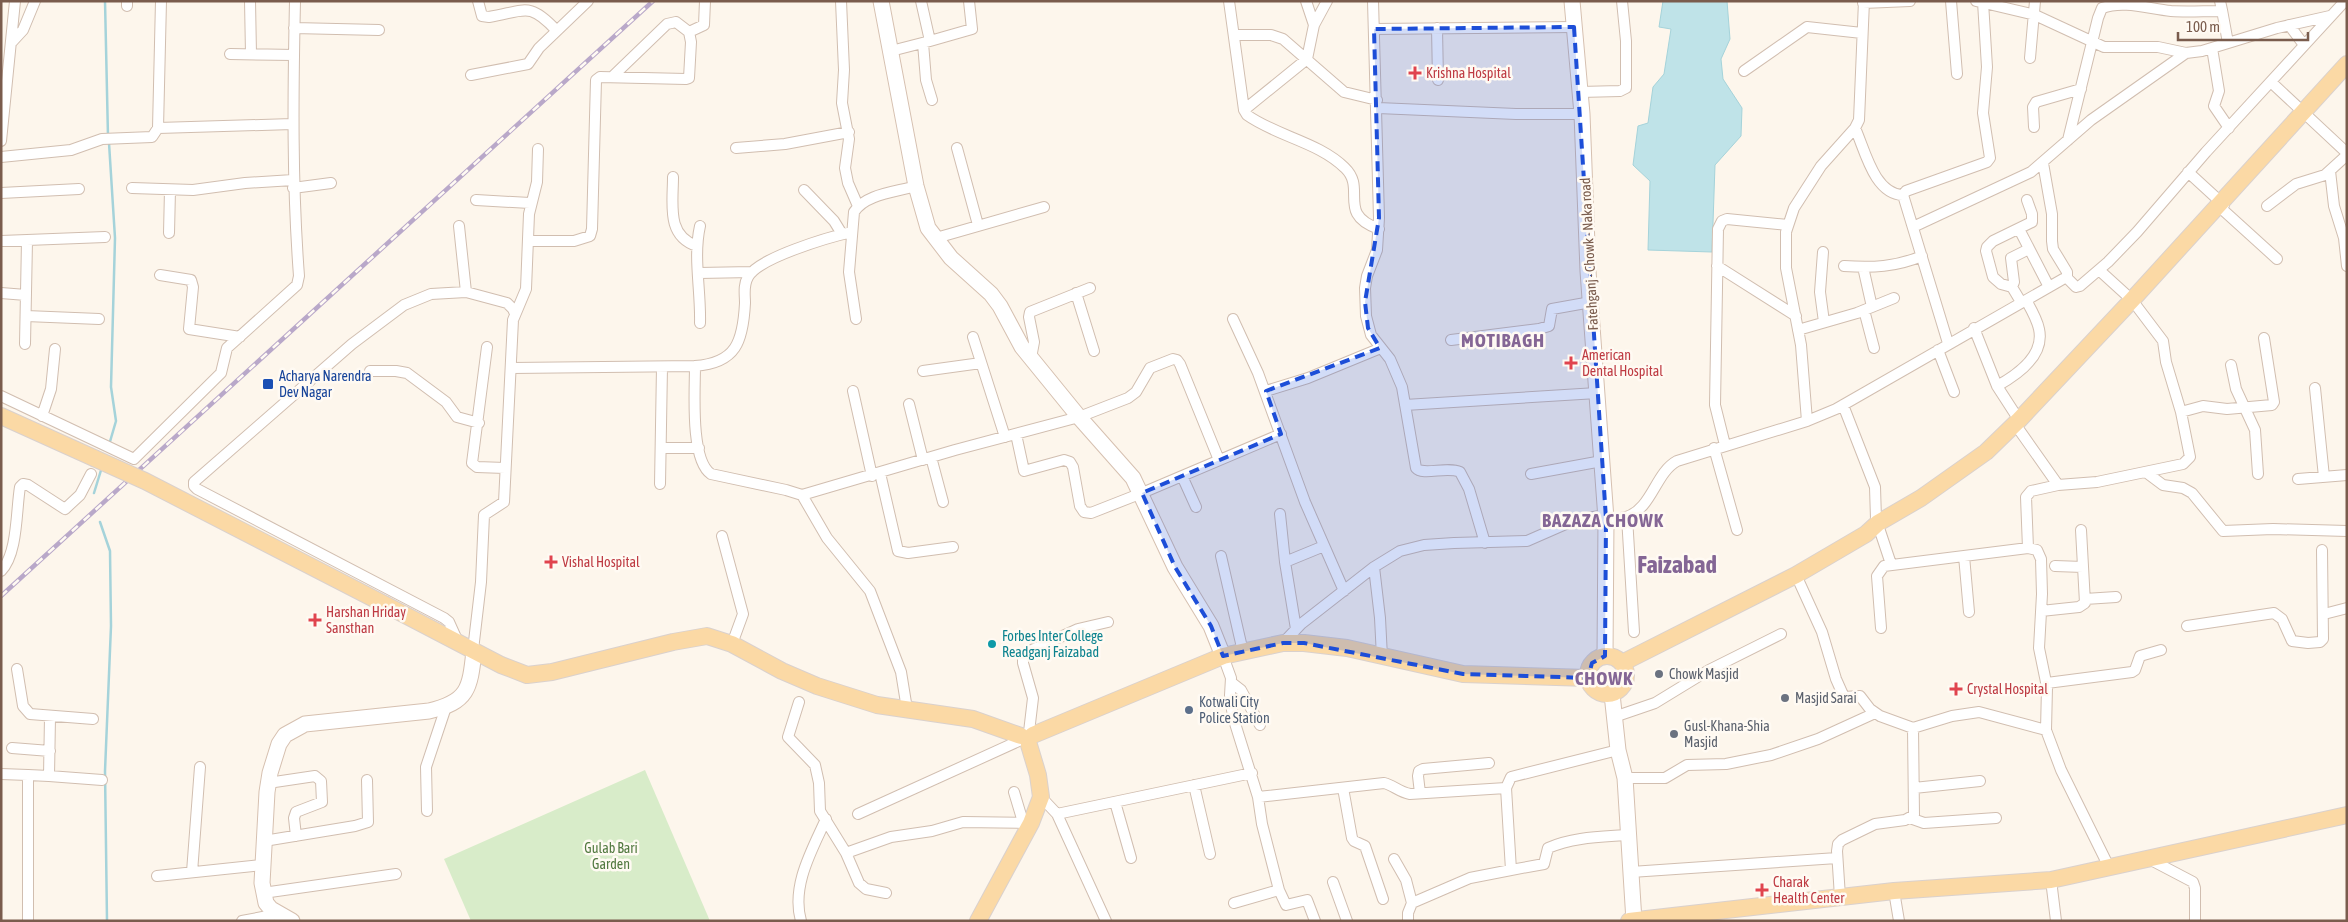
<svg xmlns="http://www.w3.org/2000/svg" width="2348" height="922" viewBox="0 0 2348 922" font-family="'Asap Condensed',sans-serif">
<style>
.green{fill:#d8ecc9}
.water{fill:#bfe3e8;stroke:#a5d3da}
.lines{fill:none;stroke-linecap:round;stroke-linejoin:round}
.stream{stroke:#a5d3da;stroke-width:2.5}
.street-casing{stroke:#d1beb0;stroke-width:12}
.secondary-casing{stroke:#d6c0b0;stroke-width:17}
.primary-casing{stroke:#dad1cd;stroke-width:18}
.street{stroke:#fff;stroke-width:10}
.secondary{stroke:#fff;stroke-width:15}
.primary{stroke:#fbd9a5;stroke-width:16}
.rail-casing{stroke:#b9a8c9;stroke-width:4.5}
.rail{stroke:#fffaf3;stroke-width:2.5;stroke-dasharray:8;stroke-linecap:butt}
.primary-bridge-casing{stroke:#dad1cd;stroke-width:18;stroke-linecap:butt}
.primary-bridge{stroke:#fbd9a5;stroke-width:16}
.marked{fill:#1d4ed8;fill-opacity:0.2;stroke:#1d4ed8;stroke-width:4;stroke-dasharray:10 6;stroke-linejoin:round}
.health-dot{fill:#e0444e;stroke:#fffaf3;stroke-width:2}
.transit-dot{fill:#1a4fb4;stroke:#fffaf3;stroke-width:2}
.culture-dot{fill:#0f9aa8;stroke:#fffaf3;stroke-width:2}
.worship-dot{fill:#6b7280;stroke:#fffaf3;stroke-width:2}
.service-dot{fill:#5c6f8a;stroke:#fffaf3;stroke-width:2}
.labels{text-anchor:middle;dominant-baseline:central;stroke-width:5;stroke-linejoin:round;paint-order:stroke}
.health-label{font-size:14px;fill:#be3a42;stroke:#fffaf3;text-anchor:start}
.street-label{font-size:14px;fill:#7a5c4d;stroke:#fffaf3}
.transit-label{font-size:14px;fill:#164399;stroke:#fffaf3;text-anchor:start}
.culture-label{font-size:14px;fill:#0d838f;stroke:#fffaf3;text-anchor:start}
.worship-label{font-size:14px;fill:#5b616d;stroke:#fffaf3;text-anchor:start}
.service-label{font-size:14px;fill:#4e5e75;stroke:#fffaf3;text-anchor:start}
.park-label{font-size:14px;fill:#537a41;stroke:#fffaf3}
.district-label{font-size:19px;font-weight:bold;letter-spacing:1px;fill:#846695;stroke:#fffaf3}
.town-label{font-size:24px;font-weight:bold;fill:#846695;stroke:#fffaf3}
</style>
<rect width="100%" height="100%" fill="#fdf6ec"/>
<!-- green -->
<path class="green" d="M645,770L710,921H471L444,859Z"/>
<!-- water -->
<path class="water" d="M1663,1H1727L1730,39L1721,59L1723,79L1742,108L1741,136L1715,165L1712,252L1648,250L1650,181L1633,165L1638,126L1648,123L1653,87L1664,74L1671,29L1659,27Z"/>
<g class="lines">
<!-- stream -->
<path class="stream" d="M105,1L108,137
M109,143L115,238L111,387L116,421L109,445
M94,493L102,467
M100,522L110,551L111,626L105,771L107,921"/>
<!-- street casing -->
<g class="street-casing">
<path id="street" d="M250,1L251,54
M478,1L482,16L489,17C525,11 529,1 556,30
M841,1L844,70L842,103L849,139L845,168L848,183L858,206
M1229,1L1244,110L1247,115C1276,136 1319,142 1345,168C1367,189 1336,214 1379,229
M1306,1L1314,25
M1373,1L1379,218L1377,250L1367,276L1365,288L1366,316L1371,335L1390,359L1402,387L1416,468C1423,476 1447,466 1460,472L1469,489L1485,543
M1951,1L1957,74
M1976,1L2035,15L2104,47H2158L2186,53L2202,51L2277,28L2330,16
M1863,3L1910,1
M127,6V1
M2222,10L2228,43
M2289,25L2304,45
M294,28L379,30
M1437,28L1438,80
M1374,29L1574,27
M689,32L704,25L705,1
M1234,35H1271L1283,39L1344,92L1377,100
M930,41L972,29L969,1
M11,43L23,30L35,1
M923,43L926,80L932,100
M2212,48L2219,91L2214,106L2229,128
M891,51L930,41L921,1
M230,54L294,55
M2030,58L2035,1
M1744,71L1807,27L1862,33
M471,75L528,64L539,48L588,1
M2272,83L2347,153
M1580,92L1620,91L1626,88V41L1622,1
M1378,108L1516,114H1582
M1244,110L1307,59L1314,25L1327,1
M2034,127L2033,107L2036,102L2081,89
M158,128L292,124
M1855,128C1865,150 1874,194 1903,195
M2068,140L2098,18L2102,8C2124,0 2149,9 2171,11C2187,12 2203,11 2218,11L2222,10L2220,1
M1,141L15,1
M736,148L785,144L849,132
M957,148L978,225
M1,157L71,150L102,139L152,137L158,128L161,1
M2043,163L2052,214V241L2053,249L2067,272V278
M2330,171L2334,206L2344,238L2347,266
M2188,172L2224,205
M673,177C673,204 666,236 697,246
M132,188L193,190L245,183L293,180
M293,188L331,183
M804,190L834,221L842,234
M1,193L79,189
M476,200L530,203
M2267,206L2296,184L2325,175L2347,155
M2223,210L2277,259
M459,226L466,292
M1913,227L2031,172L2091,120L2186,53
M2019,229L2049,287
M852,232C829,237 758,258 748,277C743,285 745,295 745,303C743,342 736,363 695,366C695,390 690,460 711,474L786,490L802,495L827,538L870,591L901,672L907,709
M169,233L170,190
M936,238L1044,207
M1,241L105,237
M528,241H574L590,236L592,229L596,80L600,77L686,79L689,78L691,42L689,32L676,22L667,24L612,77
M1823,252L1820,292L1824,322
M1717,266L1796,316
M1844,266C1872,268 1896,267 1922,256
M1863,267L1872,307
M699,273L752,272
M160,275L191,280L193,287L189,329L240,337
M2012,287L2014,282L2011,258L2029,249
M1,293L26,295
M1076,293L1094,351
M2021,302L2012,287L2001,284L1993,277L1986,251L1987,247L1993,241L2032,222V214L2027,200
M1864,310L1874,348
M26,316L99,319
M856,319L849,272L854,212C865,194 896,192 916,186
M1233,319L1258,373L1305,502L1344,591
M700,323C701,291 693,257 700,226
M1974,328L1997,386L2019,420
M1798,330L1857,313L1894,298
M973,337L1005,437
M1451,340L1539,329L1549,326L1552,309L1591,302
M1948,343L1903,195L1906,191L1987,162L1990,158L1983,113L1987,67L1983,2
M25,344L27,241
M487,347L472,463L477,467L505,468
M1938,350L1954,392
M1031,358L1034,342L1029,317L1030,312L1090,288
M2231,365L2236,389L2255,430L2258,474
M512,368L695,366
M370,371H396L407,373L446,402L457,417L479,423
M923,371L981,363
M1997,386C2017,375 2045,356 2039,329C2037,319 2031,309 2026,300
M2315,388L2324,477
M853,391L872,476
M1266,391L1308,378L1381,348
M1,396L134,459L221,373L227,348L297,285L299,276C292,184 293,94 295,1
M909,404L923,460
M1405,405L1597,393
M1843,405L1875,487L1876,519L1891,564
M2181,412L2203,406L2227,409L2272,405L2274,402L2264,338
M42,416L51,389L55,349
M1807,421L1801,345L1786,268V232L1794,208L1821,166L1855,128L1859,120L1864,1
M2015,424L2058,485
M1016,434L1024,471L1064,460L1070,462L1073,467L1080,506L1084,512L1091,513L1142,493L1281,434
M1725,445L1715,405L1718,229L1722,221L1727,219L1788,225
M661,448H699
M1714,448L1737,530
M931,457L943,502
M880,473L898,551L908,553L953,547
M2147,473L2163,485L2183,488L2192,493L2223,531L2273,529L2347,531
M1531,474L1602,461
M1182,476L1196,507
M2298,479L2347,475
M660,484L662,367
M802,495L955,450L1079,417L1128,398L1136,392L1150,368L1173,359L1177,360L1180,364L1219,460
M1280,514L1285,562L1296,629
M1627,517L1634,632
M1606,519C1612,518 1620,519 1626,517C1652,509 1655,473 1677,461L1807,421L1836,409L2063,279L2067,278L2076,287L2080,286L2108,262L2137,232L2206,152L2345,1
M722,536L743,614L732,644
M2028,548L2026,497L2031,491L2058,485L2097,482L2183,464L2190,457L2181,412L2166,362L2163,341L2132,300L2099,270
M1221,556L1243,652
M1964,556L1969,612
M1285,562L1324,546
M2055,566L2083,567
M1374,567L1380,618L1382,657
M1,571C18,554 16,510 20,487L23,484L28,485L65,509L80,495L91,474
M1796,575L1822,632L1836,679L1844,697L1860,696L1870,709L1880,716L1913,728L1952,716L1979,712L2046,730L2061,770L2109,867
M2085,599L2116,597
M2041,611L2079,607L2085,603L2081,530
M2324,614L2347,608
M2187,626L2274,613L2282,619L2292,641L2308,643L2320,642L2323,639L2322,550
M1881,628L1877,576L1884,566L2028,548L2037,550L2041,559L2042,594L2039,648L2047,687L2046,730
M458,642L449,622L444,618L197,489L194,486V482L352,344L404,305L431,294L466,292L507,303L513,309L515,314
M1283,643L1301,624L1374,567L1400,551L1424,545L1454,543L1527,541L1575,520L1606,515
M473,650L481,582L484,515L504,502L513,320L526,289L529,214L537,182L538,149
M1223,656L1231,678L1230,695L1233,717L1258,797L1384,783C1393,785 1399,792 1410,794L1506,788
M17,669L23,706L30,714L93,719
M1232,683L1241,690L1260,725
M2047,683L2132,672L2135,670L2140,656L2161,650
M799,702L788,737L815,765L819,783L820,811L846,853L859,883L866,889L886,893
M1614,717L1655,703L1709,670L1781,634
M1029,732L1033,698L1023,663V654L1078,629L1108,622
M12,748L50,751
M1,774L28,775
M49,776L102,780
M1625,778H1665L1687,765L1726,764L1771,755L1818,739L1875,713
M268,783L315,776L321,781L322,802L296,812L294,818L296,836
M1194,785L1210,854
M1343,788L1352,838L1354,841L1365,846L1383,899
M1914,788L1980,781
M1014,792L1023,822
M1420,793L1418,776L1419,771L1423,769L1489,763
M1041,797L1057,814L1106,921
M1115,802L1131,858
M427,811L426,767L446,707
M858,814L1021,740
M1057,814L1252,773
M1910,818L1924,823L1996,818
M264,841L355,826L368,822L367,780
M846,853L891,837L932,831L963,822L1031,823
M1394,859L1406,880L1412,903
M2151,860L2193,882L2195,888V921
M1511,870L1544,864L1548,848C1573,837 1600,837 1627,835
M192,872L200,767
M1631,872L1837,858
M157,876L262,865
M2051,880L2056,921
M1333,882L1347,921
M1279,890L1286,905L1307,900L1315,921
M1894,891L1899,921
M263,893L396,874
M1840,897L1837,851L1838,844L1842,840L1875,824L1905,820L1914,815L1913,728
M1234,903L1279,890L1262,824L1258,797
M28,921V775L49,776L50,717
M242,921L278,914
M801,921C791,886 812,850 826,819
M1408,921V913L1412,903L1470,878L1511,870L1506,788L1511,777L1618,750"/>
</g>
<!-- secondary casing -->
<g class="secondary-casing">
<path id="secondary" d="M881,1L916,186L928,228L951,258L991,294L1000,306L1022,347L1079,417L1133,478L1175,567L1211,626L1223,656
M1572,1L1582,114L1588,271L1606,519L1605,656
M1612,694L1618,750L1625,778L1634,921
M292,921L271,909L266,903L262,883L267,792L270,773L279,744L285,735L305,724L429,711C468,702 470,689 474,651"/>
</g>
<!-- primary casing -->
<g class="primary-casing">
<path id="primary" d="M1,416L94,458
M386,605L501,665L527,675L552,672L673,642L707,636L732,644L782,671L817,686L877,705L973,719L1021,736
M1588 675a19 19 0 1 1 38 0a19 19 0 1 1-38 0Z
M1622,663L1796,575L1866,534L1878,523L1921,498L1986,452L2019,420L2132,300L2347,64
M1033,735L1223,656L1283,643H1304L1347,648L1463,674L1588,678
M978,921L1031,823L1041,797L1038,775L1029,745
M1629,921L1894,891L2051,880L2347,815"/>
</g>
<!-- street -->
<use href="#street" class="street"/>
<!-- secondary -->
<use href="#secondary" class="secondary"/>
<!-- primary -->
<use href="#primary" class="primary"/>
<!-- rail casing -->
<g class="rail-casing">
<path id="rail" d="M1,596L653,1"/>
</g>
<!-- rail -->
<use href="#rail" class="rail"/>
<!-- primary-bridge casing -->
<g class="primary-bridge-casing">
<path id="primary-bridge" d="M94,458L145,481L386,605"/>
</g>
<!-- primary-bridge -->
<use href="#primary-bridge" class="primary-bridge"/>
</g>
<!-- marked area -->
<path class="marked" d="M1574,27L1606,519L1605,656L1592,663L1588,678L1463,674L1304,643H1283L1223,656L1211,626L1175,567L1142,493L1281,434L1266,391L1380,348L1368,328L1365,302L1379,218L1374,29Z"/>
<!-- markers -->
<g class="health-dot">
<path d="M1412.5 65.5h5v5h5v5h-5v5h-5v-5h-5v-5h5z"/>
<path d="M1568.5 355.5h5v5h5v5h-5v5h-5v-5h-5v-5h5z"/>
<path d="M548.5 554.5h5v5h5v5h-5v5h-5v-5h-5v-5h5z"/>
<path d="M312.5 612.5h5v5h5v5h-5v5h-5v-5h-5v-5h5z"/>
<path d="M1953.5 681.5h5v5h5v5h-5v5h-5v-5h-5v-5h5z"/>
<path d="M1759.5 882.5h5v5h5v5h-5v5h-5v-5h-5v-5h5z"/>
</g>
<rect class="transit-dot" x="262" y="378" width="12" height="12" rx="2.5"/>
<circle class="culture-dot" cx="992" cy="644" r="5"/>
<g class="worship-dot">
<circle cx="1659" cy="674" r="5"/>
<circle cx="1785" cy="698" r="5"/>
<circle cx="1674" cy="734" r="5"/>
</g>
<circle class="service-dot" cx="1189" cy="710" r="5"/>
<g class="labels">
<!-- health labels -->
<g class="health-label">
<text x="1426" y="73">Krishna Hospital</text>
<text x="1582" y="355">American<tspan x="1582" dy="16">Dental Hospital</tspan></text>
<text x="562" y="562">Vishal Hospital</text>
<text x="326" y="612">Harshan Hriday<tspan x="326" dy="16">Sansthan</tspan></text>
<text x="1967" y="689">Crystal Hospital</text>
<text x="1773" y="882">Charak<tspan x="1773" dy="16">Health Center</tspan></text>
</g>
<!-- street labels -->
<g class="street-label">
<text transform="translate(1589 254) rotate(-93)">Fatehganj - Chowk - Naka road</text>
</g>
<!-- transit labels -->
<g class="transit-label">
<text x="279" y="376">Acharya Narendra<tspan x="279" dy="16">Dev Nagar</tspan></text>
</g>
<!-- culture labels -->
<g class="culture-label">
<text x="1002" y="636">Forbes Inter College<tspan x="1002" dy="16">Readganj Faizabad</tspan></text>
</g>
<!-- worship labels -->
<g class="worship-label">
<text x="1669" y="674">Chowk Masjid</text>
<text x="1795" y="698">Masjid Sarai</text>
<text x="1684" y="726">Gusl-Khana-Shia<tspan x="1684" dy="16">Masjid</tspan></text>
</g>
<!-- service labels -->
<g class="service-label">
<text x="1199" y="702">Kotwali City<tspan x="1199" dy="16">Police Station</tspan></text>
</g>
<!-- park labels -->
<g class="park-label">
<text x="611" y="848">Gulab Bari<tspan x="611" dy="16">Garden</tspan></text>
</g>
<!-- district labels -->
<g class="district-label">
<text x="1503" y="340">MOTIBAGH</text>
<text x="1603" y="520">BAZAZA CHOWK</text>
<text x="1604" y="678">CHOWK</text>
</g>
<!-- town labels -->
<g class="town-label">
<text x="1677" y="564">Faizabad</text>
</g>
</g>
<!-- border -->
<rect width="2348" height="922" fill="none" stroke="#7a5c4d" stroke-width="5"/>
<!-- scale -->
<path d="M2178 32v8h130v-8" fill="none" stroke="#7a5c4d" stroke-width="2.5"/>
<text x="2186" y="32" font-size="15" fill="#7a5c4d" stroke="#fffaf3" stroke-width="4" paint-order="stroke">100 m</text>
</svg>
